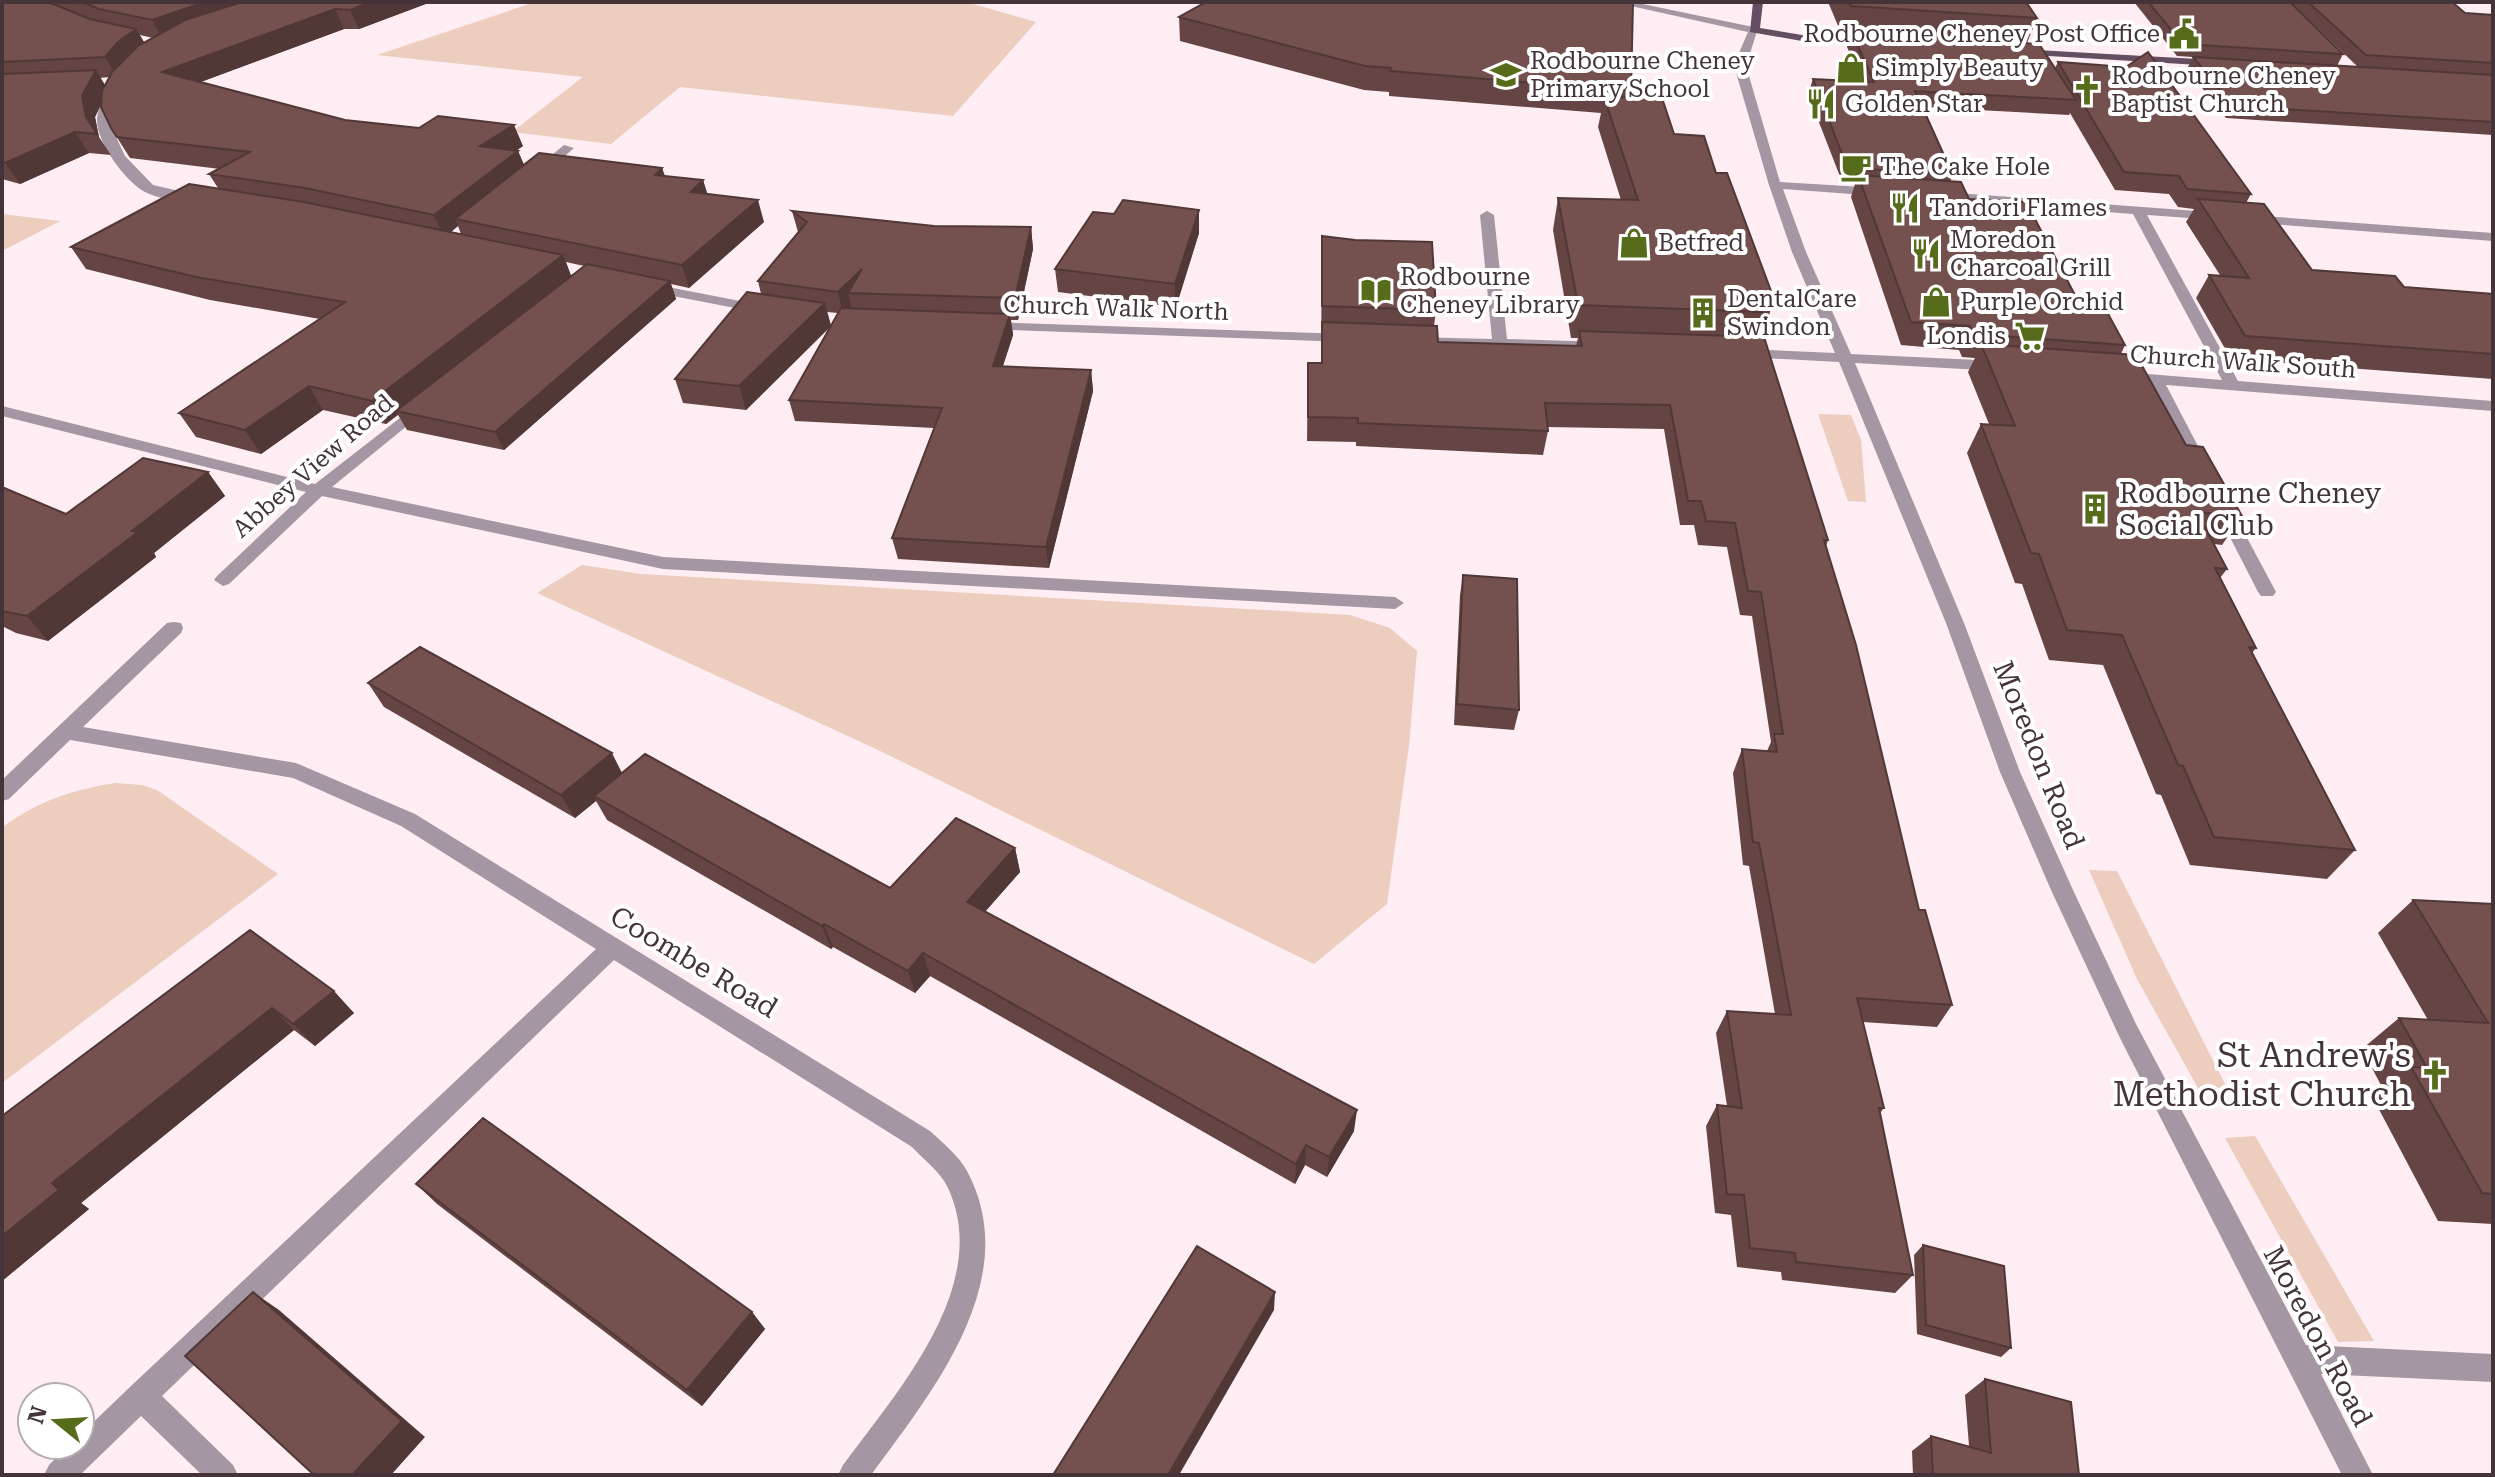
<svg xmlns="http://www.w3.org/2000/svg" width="2495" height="1477" viewBox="0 0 2495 1477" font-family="'Roboto Serif',serif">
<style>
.green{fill:#eccdbe}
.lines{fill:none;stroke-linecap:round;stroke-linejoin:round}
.minor{fill:#a497a3;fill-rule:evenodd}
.major{fill:#644e61;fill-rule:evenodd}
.wall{fill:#644544;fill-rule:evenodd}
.shaded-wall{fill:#513837}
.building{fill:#74504f;stroke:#513837;stroke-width:2}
.labels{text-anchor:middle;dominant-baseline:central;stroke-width:8;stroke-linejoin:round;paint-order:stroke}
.far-poi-label{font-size:24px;fill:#443439;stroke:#fff;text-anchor:start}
.far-street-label{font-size:24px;fill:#443439;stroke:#fff}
.poi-label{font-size:28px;fill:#443439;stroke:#fff;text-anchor:start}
.street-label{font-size:28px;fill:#443439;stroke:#fff}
.near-poi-label{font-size:34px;fill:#443439;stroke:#fff;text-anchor:end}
</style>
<rect width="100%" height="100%" fill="#feedf3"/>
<!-- green -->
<path class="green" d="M535,2H966L1036,22L953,116L680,87L611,144L512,132L583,77L377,55Z
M2,214L60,221L2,251Z
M1818,414L1851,415L1861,440L1866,502L1848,501Z
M582,565L641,574L1350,615L1390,628L1417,651L1409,746L1387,904L1314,964L876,749L537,593Z
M116,783L142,785L157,790L278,874L2,1083V828C35,802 74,789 116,783Z
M2089,870L2117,871L2227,1088H2198L2137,979Z
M2255,1136L2374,1341L2338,1342L2225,1138Z"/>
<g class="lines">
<!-- minor -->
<path class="minor" d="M1613,2H1633L1758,28L1748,60L1749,76L1780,182L1879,188L1885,192L1879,196L1783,189L1806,252L1851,354L1999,361L2007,366L1999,371L1855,363L1964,623L2020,772L2073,890L2136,1024L2306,1345L2493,1354V1382L2321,1374L2373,1475H2342L2120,1038L2051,890L2000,772L1946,623L1839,362L1744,357L1737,353L1744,349L1835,353L1792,252L1769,185L1737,76L1736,60L1748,32Z
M113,87L123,89L111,109L109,122L125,156L153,185L201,196V202C185,204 160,199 145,192C125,181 97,143 97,120C97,107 106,96 113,87Z
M564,145L574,148L543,175H535V169Z
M1943,192L2223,213L2225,216L2218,220L2147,215L2238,381L2493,401V411L2166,385L2210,469L2202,474L2196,473L2150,384L2123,382L2115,377L2123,372L2222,380L2133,214L1938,199V193Z
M1487,211L1494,215L1507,339L1604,342L1609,343V349L1407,344L1405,341L1412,337L1492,339L1480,215Z
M2250,215L2493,233V241L2245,222V216Z
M647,283L761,305L768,309L761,313L642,290V284Z
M988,322L1348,334L1355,338L1348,342L983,329L981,326Z
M423,400L429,402V408L332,487L663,557L1395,597L1404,603L1395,609L663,569L322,496L229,584L223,586L214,580L217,576L306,492L2,416V406L315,484Z
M2221,499L2229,504L2276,592L2273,596H2261L2258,592L2213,504Z
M174,622L181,623L183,628L181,633L83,727L296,763L415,814L930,1131C943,1143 959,1156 967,1171C1025,1279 932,1392 871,1475H838L843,1465C897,1392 993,1285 948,1188C941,1172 924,1160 912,1147L614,960L162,1396L233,1465L238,1475H202L141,1416L80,1475H44L49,1465L69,1445H80V1435L131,1386L596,949L401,826L293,778L70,740L9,799L2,801V780L167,623Z"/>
<!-- major -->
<path class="major" d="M1753,2H1763L1760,28L1802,35L1876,40L1881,43L1876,46L1802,41L1750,32Z
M2020,49L2216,60L2222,63L2216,66L2016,54V50Z"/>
</g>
<!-- wall -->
<path class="wall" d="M2,2H431L359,29H344L201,82L345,120L523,146L516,151H518L524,165L662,168L665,176L703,180L707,194L764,222L689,288L671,284L676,299L504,450L407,430L398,415L386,424L323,410L261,454L196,437L179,413L320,319L210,300L86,269L71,247L218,188L209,174L220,169L130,158L111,128L101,104L95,117L99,137L111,155L89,153L20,184L2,179ZM140,35L153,38L144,42ZM109,77L105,85L100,78ZM458,226L461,234L451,232ZM566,262L584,266L571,276Z
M1828,2H2026L2037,18L2027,43L2055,68L2058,62L2251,194L2246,203L2312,270L2404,287L2493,294V379L2231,359L2196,298L2209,275H2220L2186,222L2194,209L2178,207L2169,194L2115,190L2070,113L2069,115L1922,107L1953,175L1950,182L2076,297L2125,345L2121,354L2186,445L2242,516L2222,545L2214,544L2227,569L2220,578L2256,648L2252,653L2355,850L2327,879L2190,865L2161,795L2156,794L2103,665L2049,660L2022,584L2015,583L1967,453L1981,424H1989L1968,372L1975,358L1962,357L1959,350L1901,345L1851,197L1855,184H1846L1841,179L1808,94L1813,79L1862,81L1847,47L1851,35H1842Z
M2134,2H2452L2465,13L2493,15V135L2226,118L2187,69L2193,57L2177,56ZM2308,19L2358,67L2337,66L2343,54Z
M1179,17L1631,91L1630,98L1674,134L1716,173L1774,299L1764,332L1756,331L1755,336L1828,540L1826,546L1919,910L1952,1005L1937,1027L1863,1022L1884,1108L1880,1113L1913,1275L1895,1293L1782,1280L1781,1272L1737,1267L1731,1215L1715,1213L1706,1126L1717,1105L1727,1106L1716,1033L1727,1011L1775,1014L1749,866L1743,865L1733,773L1742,749L1767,751L1771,742L1752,616L1740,615L1727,547L1698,545L1694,525H1680L1664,429L1547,427L1548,431L1543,455L1356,446V442L1307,441L1308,363H1321L1322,236L1436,310L1434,326L1438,342L1576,346L1578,338H1571L1553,230L1558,198L1621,200L1598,127L1601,113L1389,96V92L1364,90L1180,41Z
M792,211L934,226L1031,227L1033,249L1018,320H1011L1013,335L1003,366L1091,370L1093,391L1049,568L898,559L892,538L934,428L795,421L789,400L838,313L827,312L831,326L746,410L683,403L675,379L761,294L758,281L798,232Z
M1114,214L1199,233L1176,307L1058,292L1055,269Z
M208,472L225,496L154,553L156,557L48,641L16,633L2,626V487L66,514Z
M1463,575L1519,710L1514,730L1454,725L1460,595Z
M368,683L622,772L890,888L1015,848L1020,872L985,912L1354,1131L1327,1177L1305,1165L1295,1184L930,976L915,993L833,947L831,949L607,820L596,801L575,818L384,707Z
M2413,900L2493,904V1224L2438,1221L2373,1098L2383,1089L2362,1049L2399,1018L2428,1020L2378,933Z
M250,930L354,1013L315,1046L294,1030L81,1203L89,1209L2,1281V1116Z
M416,1184L752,1312L765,1329L702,1406L437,1204Z
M1923,1245L2011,1348L2001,1357L1917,1334L1914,1255Z
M1985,1379L2079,1475H1913L1912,1451L1931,1436L1969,1446L1965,1395Z"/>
<!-- shaded-wall -->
<path class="shaded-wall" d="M205,2H269L163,40L152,20Z
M371,2H431L359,29L350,10Z
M335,9L344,29L173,92L162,72Z
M136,29L148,49L117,77L105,57L119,41Z
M96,70L108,90L95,117L99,138L86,117L82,96Z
M514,125L523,146L489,168L480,146Z
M75,132L89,153L20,184L5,163Z
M518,151L527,172L455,219L458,226L444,237L434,215Z
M662,168L669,190L655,175Z
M703,180L710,202L691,192Z
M758,200L764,222L689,288L682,265Z
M1199,210V233L1176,307L1175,284Z
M1031,227L1033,249L1018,320L1015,298Z
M563,255L572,278L396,411L398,414L386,424L372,401Z
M862,269L848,293L851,306L843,314L838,292Z
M670,281L676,299L504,450L495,432Z
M825,303L831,326L746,410L739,386Z
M1010,314L1013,335L996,386L993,366Z
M1091,370L1093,391L1049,568L1046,547Z
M309,386L323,410L261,454L245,430Z
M208,472L225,496L154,553L156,557L48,641L27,616L132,531Z
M612,753L624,777L594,796L596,801L575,818L561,795Z
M1015,848L1020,872L973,925L967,902Z
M824,924L833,947L831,949L822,926Z
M923,953L930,976L915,993L908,971Z
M334,991L354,1013L315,1046L293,1024Z
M272,1008L294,1030L81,1203L89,1209L2,1281V1236L52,1183Z
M1357,1110L1354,1131L1327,1177L1329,1157Z
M1306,1145L1305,1165L1295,1184L1296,1164Z
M253,1292L279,1310L425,1437L391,1475H352Z
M1275,1292L1274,1310L1179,1475H1168Z
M752,1312L765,1329L702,1406L687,1390Z"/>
<!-- building -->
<path class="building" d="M2,2H48L90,19L136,29L119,41L105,57L2,62Z
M82,2H205L152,20L99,9Z
M242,2H371L350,10L335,9L162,72L345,120L419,128L438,116L514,125L480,146L518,151L434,215L305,188L209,174L250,152L117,137L111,128L101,107L102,91L112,72L138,46L185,20Z
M1206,2H1633L1631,91L1390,71L1391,68L1365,66L1179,17Z
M1849,2H2026L2037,18L1851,6Z
M2148,2H2290L2343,54L2183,44Z
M2308,2H2452L2465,13L2493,15V63L2366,55Z
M1852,32L2039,44L2076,100L1915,91L1953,175L1851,168L1846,164L1813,79L1874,82Z
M2148,52L2251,194L2187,189L2179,176L2124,172L2058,62L2126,67Z
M2193,57L2493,75V122L2233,106Z
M96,70L82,96L86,117L97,134L75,132L5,163L2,162V74Z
M1604,97L1662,98L1674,134L1704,136L1716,173H1727L1774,299H1758L1762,312L1578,305L1558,198L1638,200Z
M539,153L662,168L655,175L703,180L691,192L758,200L682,265L455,219Z
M1858,175L1961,182L1969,199L2026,202L2076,297L2100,299L2125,345L1973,334L1970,326L1911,322Z
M189,184L304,202L563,255L372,401L309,386L245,430L179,413L345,302L196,277L71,247Z
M2198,199L2264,204L2312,270L2395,276L2404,287L2493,294V354L2245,336L2209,275L2249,278Z
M1123,200L1199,210L1175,284L1055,269L1093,212L1114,214Z
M792,211L934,226L1031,227L1015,298L848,293L862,269L838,292L758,281L807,222Z
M1322,236L1355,240L1432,242L1436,310L1322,306Z
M587,264L670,281L495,432L396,411Z
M747,292L825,303L739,386L675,379Z
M841,308L1010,314L993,366L1091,370L1046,547L892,538L942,408L789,400Z
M1322,322L1437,326L1438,342L1582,346L1579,331L1764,337L1828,540H1824L1856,645L1919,910H1925L1952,1005L1857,998L1884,1108H1879L1913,1275L1796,1262L1795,1253L1750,1248L1744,1195L1727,1194L1717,1105L1742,1108L1727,1011L1791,1015L1759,843L1753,842L1742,749L1777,752L1774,734H1783L1761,592L1748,591L1735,523L1706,521L1701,501H1688L1670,405L1545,403L1548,431L1358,423V418L1308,417V363H1322Z
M1981,344L2136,355L2186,445L2203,447L2242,516L2197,512L2227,569L2215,568L2256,648L2249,647L2355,850L2214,837L2183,766L2178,765L2122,635L2067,630L2039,554L2031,553L1981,424L2015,426Z
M143,458L208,472L132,531L138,532L27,616L2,611V487L66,514Z
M1463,575L1517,579L1519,710L1457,704Z
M420,647L612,753L561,795L368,683Z
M645,754L890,888L956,818L1015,848L967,902L1357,1110L1329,1157L1306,1145L1296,1164L923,953L908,971L824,924L822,926L594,796Z
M2413,900L2493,904V1194L2482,1193L2411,1067L2427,1068L2399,1018L2488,1023Z
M250,930L334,991L293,1024L272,1008L52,1183L59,1190L2,1236V1116Z
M483,1118L752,1312L687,1390L416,1184Z
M1923,1245L2004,1266L2011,1348L1926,1325Z
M1197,1246L1275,1292L1168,1475H1053Z
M253,1292L402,1421L352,1475H314L185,1356Z
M1985,1379L2071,1402L2079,1475H1933L1931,1436L1991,1453Z"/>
<!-- icons -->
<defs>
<g id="civic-bare" transform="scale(2.4)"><path d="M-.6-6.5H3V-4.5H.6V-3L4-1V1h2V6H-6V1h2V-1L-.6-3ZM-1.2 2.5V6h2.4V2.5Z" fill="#576c1b" stroke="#fff" stroke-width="2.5" paint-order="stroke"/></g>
<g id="shop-bare" transform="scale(2.4)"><path d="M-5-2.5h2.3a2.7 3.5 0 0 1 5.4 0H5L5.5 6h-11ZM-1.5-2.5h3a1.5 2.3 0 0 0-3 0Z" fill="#576c1b" stroke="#fff" stroke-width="2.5" paint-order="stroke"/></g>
<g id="school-bare" transform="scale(2.4)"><path d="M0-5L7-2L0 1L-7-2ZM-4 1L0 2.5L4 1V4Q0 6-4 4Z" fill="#576c1b" stroke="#fff" stroke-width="2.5" paint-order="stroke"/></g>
<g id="church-bare" transform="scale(2.4)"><path d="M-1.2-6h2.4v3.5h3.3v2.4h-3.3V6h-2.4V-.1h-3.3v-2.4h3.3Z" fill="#576c1b" stroke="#fff" stroke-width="2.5" paint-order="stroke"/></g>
<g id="restaurant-bare" transform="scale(2.4)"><path d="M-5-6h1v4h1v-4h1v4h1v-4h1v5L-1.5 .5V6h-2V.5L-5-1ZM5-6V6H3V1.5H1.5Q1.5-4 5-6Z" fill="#576c1b" stroke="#fff" stroke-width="2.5" paint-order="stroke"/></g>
<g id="cafe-bare" transform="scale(2.4)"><path d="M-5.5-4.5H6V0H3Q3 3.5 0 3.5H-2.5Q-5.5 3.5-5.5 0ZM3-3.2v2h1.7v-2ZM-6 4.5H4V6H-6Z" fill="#576c1b" stroke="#fff" stroke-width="2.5" paint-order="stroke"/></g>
<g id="library-bare" transform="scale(2.4)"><path d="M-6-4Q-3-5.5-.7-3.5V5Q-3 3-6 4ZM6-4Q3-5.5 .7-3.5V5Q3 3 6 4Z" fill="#576c1b" stroke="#fff" stroke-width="2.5" paint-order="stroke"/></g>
<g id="building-bare" transform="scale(2.4)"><path d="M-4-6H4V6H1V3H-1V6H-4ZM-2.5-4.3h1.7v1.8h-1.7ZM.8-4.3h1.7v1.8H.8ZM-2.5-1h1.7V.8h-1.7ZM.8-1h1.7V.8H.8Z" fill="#576c1b" stroke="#fff" stroke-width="2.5" paint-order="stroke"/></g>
<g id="supermarket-bare" transform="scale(2.4)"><path d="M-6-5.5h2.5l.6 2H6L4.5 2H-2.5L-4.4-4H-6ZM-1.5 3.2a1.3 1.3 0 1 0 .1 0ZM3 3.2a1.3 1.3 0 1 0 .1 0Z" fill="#576c1b" stroke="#fff" stroke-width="2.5" paint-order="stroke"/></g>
</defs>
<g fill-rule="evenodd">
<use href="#civic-bare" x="2184" y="34"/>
<use href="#shop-bare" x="1851" y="68"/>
<use href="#school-bare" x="1506" y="75"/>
<use href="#church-bare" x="2087" y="90"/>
<use href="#restaurant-bare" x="1821" y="104"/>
<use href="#cafe-bare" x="1856" y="167"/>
<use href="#restaurant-bare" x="1905" y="208"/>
<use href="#shop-bare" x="1634" y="243"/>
<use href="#restaurant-bare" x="1926" y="254"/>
<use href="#library-bare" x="1376" y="291"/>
<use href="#shop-bare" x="1936" y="302"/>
<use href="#building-bare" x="1703" y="313"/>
<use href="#supermarket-bare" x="2030" y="336"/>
<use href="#building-bare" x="2095" y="509"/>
<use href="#church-bare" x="2435" y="1075"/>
</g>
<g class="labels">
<!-- far-poi labels -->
<g class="far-poi-label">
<text x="2160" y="34" text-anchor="end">Rodbourne Cheney Post Office</text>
<text x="1530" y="61">Rodbourne Cheney<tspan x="1530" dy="28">Primary School</tspan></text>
<text x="1875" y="68">Simply Beauty</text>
<text x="2111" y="76">Rodbourne Cheney<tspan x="2111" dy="28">Baptist Church</tspan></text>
<text x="1845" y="104">Golden Star</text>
<text x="1880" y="167">The Cake Hole</text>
<text x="1929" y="208">Tandori Flames</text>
<text x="1950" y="240">Moredon<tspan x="1950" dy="28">Charcoal Grill</tspan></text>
<text x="1658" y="243">Betfred</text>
<text x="1400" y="277">Rodbourne<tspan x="1400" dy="28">Cheney Library</tspan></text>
<text x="1727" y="299">DentalCare<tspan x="1727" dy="28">Swindon</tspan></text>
<text x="1960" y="302">Purple Orchid</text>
<text x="2006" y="336" text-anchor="end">Londis</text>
</g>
<!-- far-street labels -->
<g class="far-street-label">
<text transform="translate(1116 308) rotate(2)">Church Walk North</text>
<text transform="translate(2243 362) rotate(4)">Church Walk South</text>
<text transform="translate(313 466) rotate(-41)">Abbey View Road</text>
</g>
<!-- poi labels -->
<g class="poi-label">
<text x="2119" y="493">Rodbourne Cheney<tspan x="2119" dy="32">Social Club</tspan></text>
</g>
<!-- street labels -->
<g class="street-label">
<text transform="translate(2039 755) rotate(68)">Moredon Road</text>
<text transform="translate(694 962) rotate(31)">Coombe Road</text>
<text transform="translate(2318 1336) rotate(62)">Moredon Road</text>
</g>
<!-- near-poi labels -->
<g class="near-poi-label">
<text x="2411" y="1055">St Andrew's<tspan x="2411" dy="39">Methodist Church</tspan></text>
</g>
</g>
<!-- border -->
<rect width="2495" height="1477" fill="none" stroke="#443439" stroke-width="8"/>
<!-- north arrow -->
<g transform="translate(56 1421) rotate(288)"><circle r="38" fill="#ffffff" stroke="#b4aeb0" stroke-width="2"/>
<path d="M0-6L14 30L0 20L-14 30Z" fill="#576c1b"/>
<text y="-12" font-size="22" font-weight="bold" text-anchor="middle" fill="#443439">N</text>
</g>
</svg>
